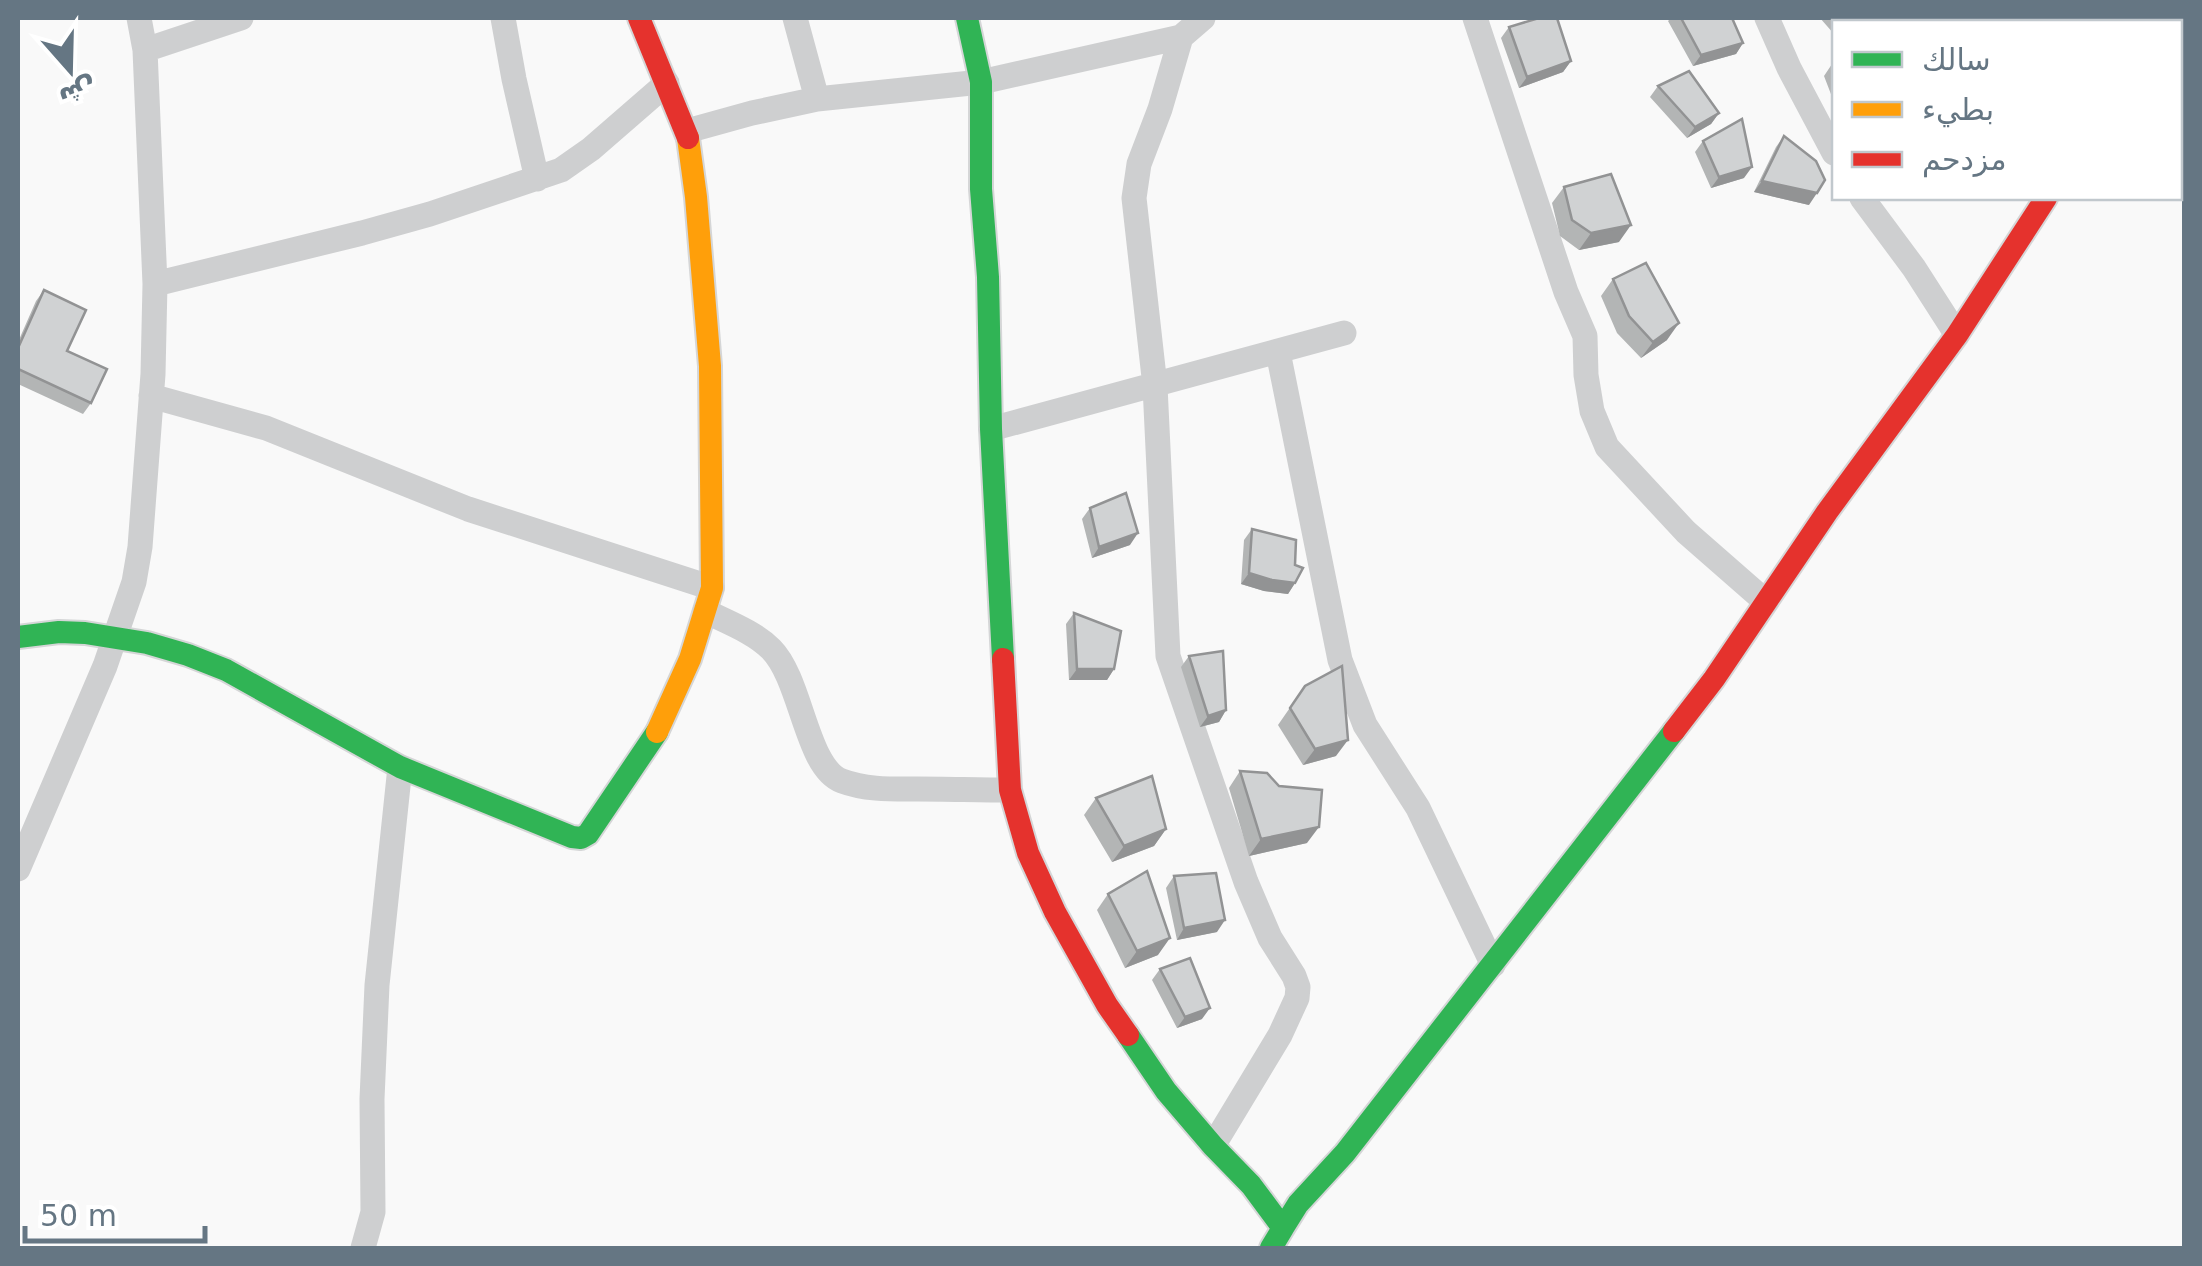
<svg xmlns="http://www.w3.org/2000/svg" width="2202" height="1266" viewBox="0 0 2202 1266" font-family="'DejaVu Sans','Noto Sans Arabic',sans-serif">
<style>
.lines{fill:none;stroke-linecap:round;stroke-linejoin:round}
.fast-casing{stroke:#d5d6d7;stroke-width:26}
.slow-casing{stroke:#d5d6d7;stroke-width:26}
.jam-casing{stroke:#d5d6d7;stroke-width:26}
.street{stroke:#cecfd0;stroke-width:25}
.fast{stroke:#30b455;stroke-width:22}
.slow{stroke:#ff9f0a;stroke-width:22}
.jam{stroke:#e5322d;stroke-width:22}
.wall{fill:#b3b5b5}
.shaded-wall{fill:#929394}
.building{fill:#d0d2d3;stroke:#929394;stroke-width:2.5}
</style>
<rect width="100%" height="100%" fill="#f9f9f9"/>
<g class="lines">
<!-- fast casing -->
<g class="fast-casing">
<path id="fast" d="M967,18L981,82V189L988,277L991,429L1003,659
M18,637L59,632L85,633L147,643L188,655L226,670L400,767L572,837L581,838L588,834L657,732
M1128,1035L1166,1091L1213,1146L1251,1185L1283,1228L1271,1248
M1283,1228L1298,1204L1345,1153L1674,731"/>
</g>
<!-- slow casing -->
<g class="slow-casing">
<path id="slow" d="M657,732L690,659L712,588L710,366L696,197L688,138"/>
</g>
<!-- jam casing -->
<g class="jam-casing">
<path id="jam" d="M639,18L688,138
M1003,659L1010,790L1028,853L1055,912L1107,1005L1128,1035
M1674,731L1714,679L1827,512L1957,335L2046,198"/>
</g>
<!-- street -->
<path class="street" d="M503,18L514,79L537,179
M795,18L817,99
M1203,18L1181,37L1160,109L1139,164L1134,198L1155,386L1168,656L1246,882L1270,938L1294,976L1298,987L1297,998L1280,1035L1213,1146
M1475,18L1566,292L1585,336L1586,375L1592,411L1607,447L1686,532L1766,602
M1767,18L1789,68L1834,153
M2162,22L2166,18
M145,50L241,18
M687,131L752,113L817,99L981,82L1181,37
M1862,198L1914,268L1957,335
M155,284L362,233L430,214L561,170L591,149L667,83
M1278,352L1340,660L1365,725L1418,808L1493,965
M151,396L266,428L468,509L712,588
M991,429L1344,333
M705,611C727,622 754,632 771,649C802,680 806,768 842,781C866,790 892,789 918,789C948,789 979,790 1010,790
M18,869L105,666L134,582L140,547L153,374L155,284L145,50L139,18
M363,1248L373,1212L372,1099L377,985L400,767"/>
<!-- fast -->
<use href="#fast" class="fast"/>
<!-- slow -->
<use href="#slow" class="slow"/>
<!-- jam -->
<use href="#jam" class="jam"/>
</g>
<!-- wall -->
<path class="wall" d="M1671,18H1732L1743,43L1736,54L1693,66L1668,21Z
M1820,18H1882L1876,22H1834V34Z
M1509,27L1571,61L1563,72L1519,88L1501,38Z
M1834,61V102L1824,76Z
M1658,86L1719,113L1711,124L1687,138L1650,97Z
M1784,136L1809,205L1754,192L1776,147Z
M1703,141L1744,178L1711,188L1695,152Z
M1564,187L1619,242L1579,250L1560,236L1552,203Z
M1613,279L1667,340L1641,358L1617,333L1601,296Z
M44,290L67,351L91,403L83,414L18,384V342L36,301Z
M1090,508L1130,545L1092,558L1082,519Z
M1252,529L1295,565V583L1288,594L1264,591L1241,584L1244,540Z
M1074,613L1114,669L1107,680H1069L1066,624Z
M1189,656L1226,710L1219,722L1200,727L1181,667Z
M1305,686L1336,756L1303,765L1278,725Z
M1240,771L1307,843L1249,856L1229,788Z
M1096,798L1166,829L1154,846L1112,862L1084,815Z
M1174,876L1217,932L1177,940L1166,888Z
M1108,894L1158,955L1125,968L1097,910Z
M1160,969L1202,1019L1177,1028L1152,980Z"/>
<!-- shaded-wall -->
<path class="shaded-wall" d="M1866,18H1882L1876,22H1851Z
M1743,43L1736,54L1693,66L1701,55Z
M1571,61L1563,72L1519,88L1527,77Z
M1719,113L1711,124L1687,138L1695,127Z
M1752,167L1744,178L1711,188L1719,177Z
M1762,181L1817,193L1809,205L1754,192Z
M1631,225L1619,242L1579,250L1591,233Z
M1679,323L1667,340L1641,358L1653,342Z
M1138,533L1130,545L1092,558L1099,547Z
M1249,573L1295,583L1288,594L1264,591L1241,584Z
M1077,669H1114L1107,680H1069Z
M1226,710L1219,722L1200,727L1208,716Z
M1348,740L1336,756L1303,765L1315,749Z
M1319,827L1307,843L1249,856L1261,839Z
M1166,829L1154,846L1112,862L1124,846Z
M1225,920L1217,932L1177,940L1184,928Z
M1170,938L1158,955L1125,968L1137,951Z
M1210,1008L1202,1019L1177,1028L1185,1017Z"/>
<!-- building -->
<path class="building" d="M1539,18H1557L1571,61L1527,77L1509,27Z
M1681,18H1732L1743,43L1701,55Z
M1838,18H1866L1851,22H1842Z
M2004,18H2028L2037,22H2002Z
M1689,71L1719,113L1695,127L1658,86Z
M1742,119L1752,167L1719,177L1703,141Z
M1784,136L1816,161L1825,180L1817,193L1762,181Z
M1611,174L1631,225L1591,233L1572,220L1564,187Z
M1646,263L1679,323L1653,342L1629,316L1613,279Z
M44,290L86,310L67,351L107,369L91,403L18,369V348Z
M1126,493L1138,533L1099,547L1090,508Z
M1252,529L1296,540L1295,565L1303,568L1295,583L1272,580L1249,573Z
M1074,613L1121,631L1114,669H1077Z
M1223,651L1226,710L1208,716L1189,656Z
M1342,666L1348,740L1315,749L1290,708L1305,686Z
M1240,771L1267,773L1279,786L1322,790L1319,827L1261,839Z
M1152,776L1166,829L1124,846L1096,798Z
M1147,871L1170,938L1137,951L1108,894Z
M1216,873L1225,920L1184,928L1174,876Z
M1190,958L1210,1008L1185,1017L1160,969Z"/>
<!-- border -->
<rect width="2202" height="1266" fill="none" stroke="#657683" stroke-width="40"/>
<!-- legend -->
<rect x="1832" y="20" width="350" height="180" fill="#ffffff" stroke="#c1c8cd" stroke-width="2.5"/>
<rect x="1852" y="52" width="50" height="15" fill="#30b455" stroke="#c1c8cd" stroke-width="2.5"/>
<text x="1922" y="70" font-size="30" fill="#657683">سالك</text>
<rect x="1852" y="102" width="50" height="15" fill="#ff9f0a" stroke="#c1c8cd" stroke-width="2.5"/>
<text x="1922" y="120" font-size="30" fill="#657683">بطيء</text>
<rect x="1852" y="152" width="50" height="15" fill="#e5322d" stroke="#c1c8cd" stroke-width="2.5"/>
<text x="1922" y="170" font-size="30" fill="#657683">مزدحم</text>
<!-- north arrow -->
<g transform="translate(70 70) rotate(160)" stroke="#ffffff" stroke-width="8" paint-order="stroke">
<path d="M0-8L18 38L0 25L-18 38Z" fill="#657683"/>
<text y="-15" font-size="28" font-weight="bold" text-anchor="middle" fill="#657683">ش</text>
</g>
<!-- scale -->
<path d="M25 1226v15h180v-15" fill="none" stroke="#657683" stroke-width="5"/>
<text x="40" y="1226" font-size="30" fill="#657683" stroke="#ffffff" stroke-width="8" paint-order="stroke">50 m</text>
</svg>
